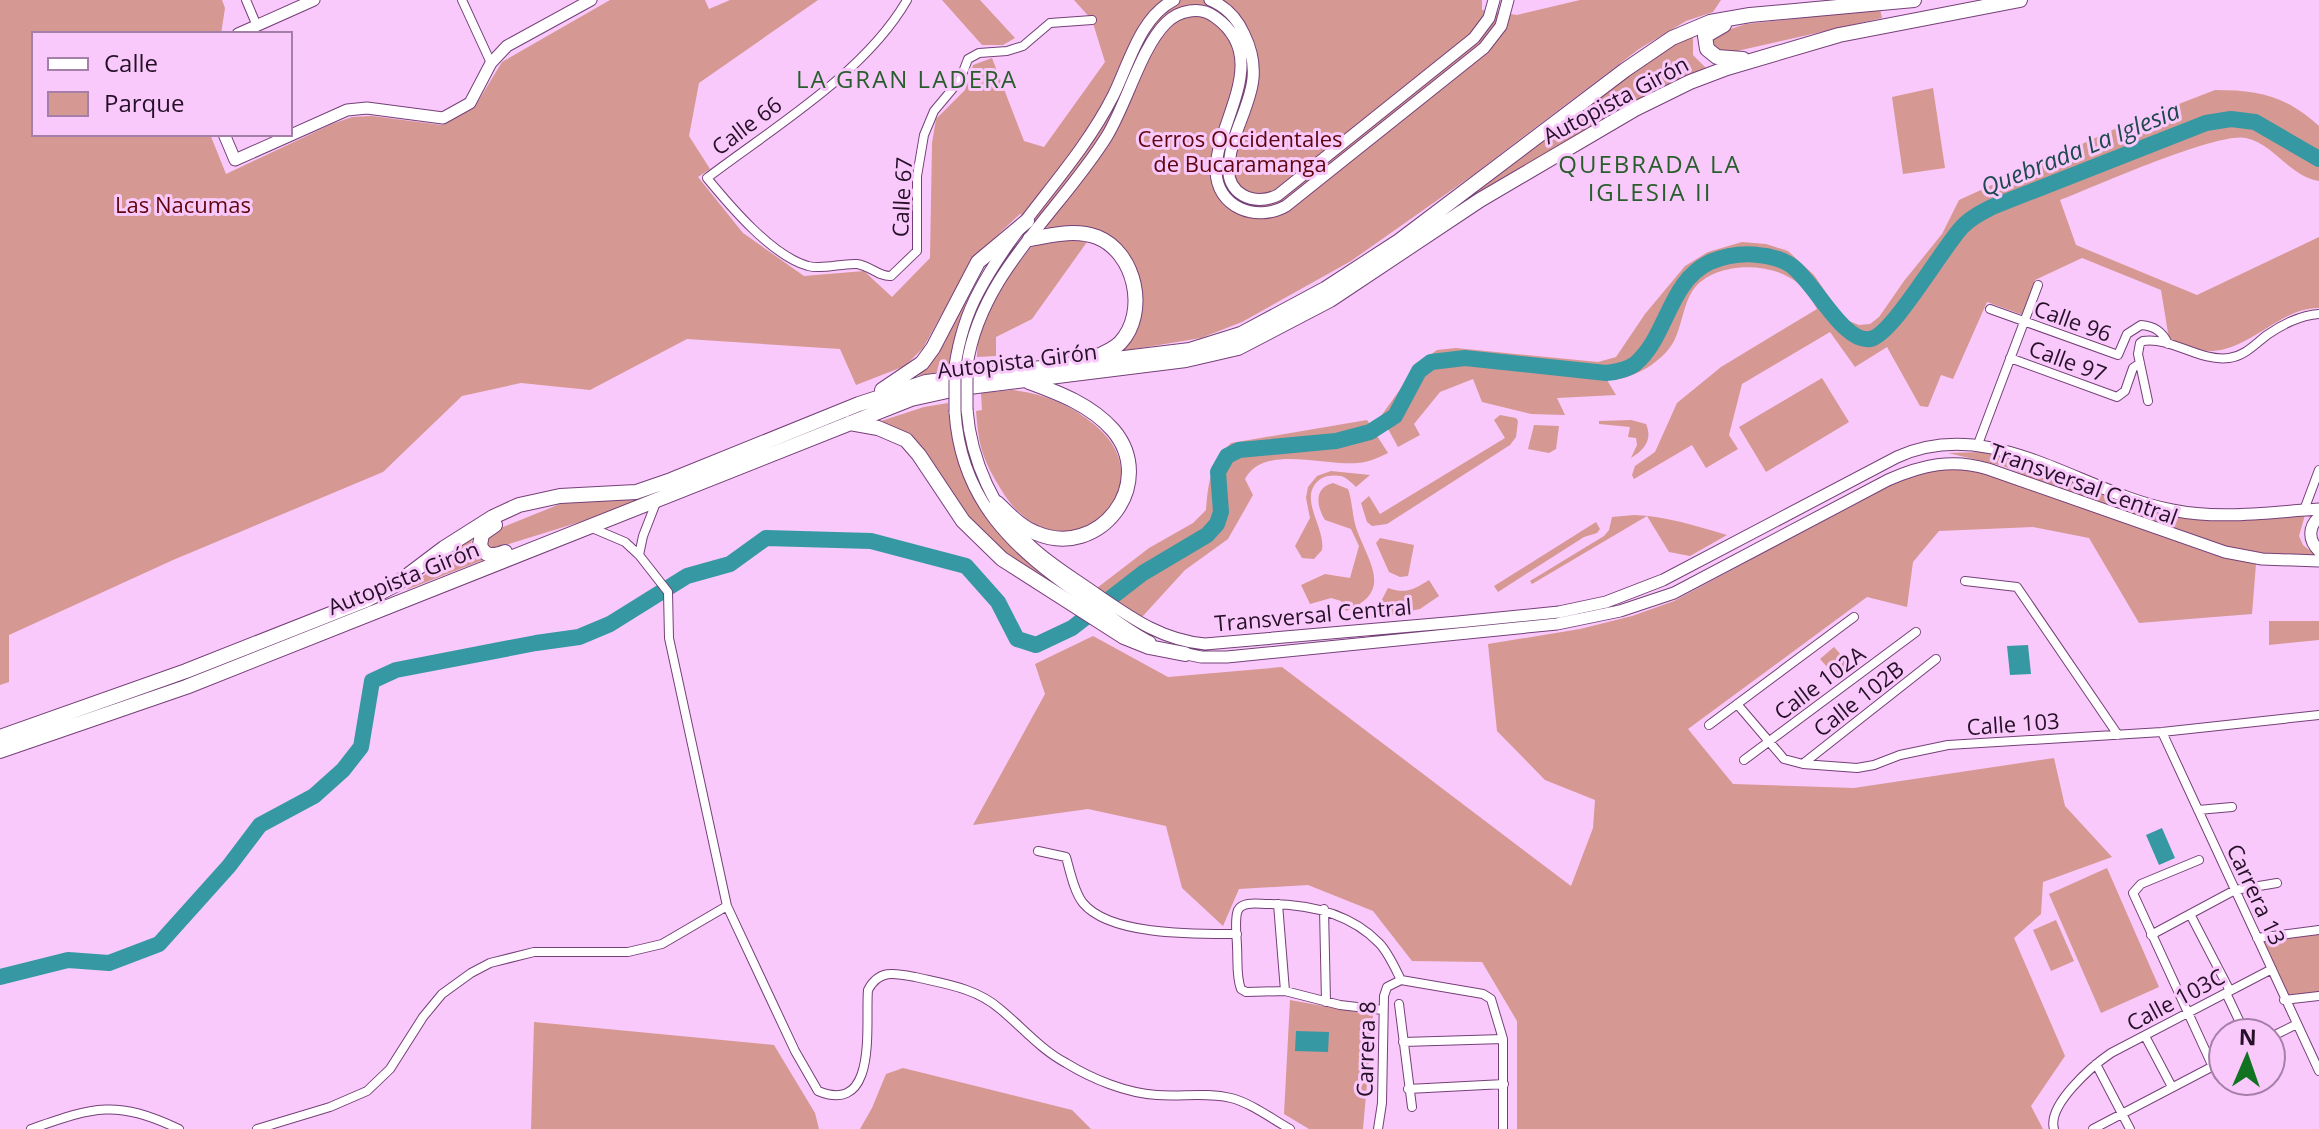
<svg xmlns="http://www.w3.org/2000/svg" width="2319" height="1129" viewBox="0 0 2319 1129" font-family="'Open Sans',sans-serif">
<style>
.green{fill:#d69892}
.water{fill:#3598a3}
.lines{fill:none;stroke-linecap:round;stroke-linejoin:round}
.river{stroke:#3598a3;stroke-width:16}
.street-casing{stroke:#754078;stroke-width:10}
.secondary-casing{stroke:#754078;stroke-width:13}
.highway-casing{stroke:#754078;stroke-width:16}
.street{stroke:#fff;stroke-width:8}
.secondary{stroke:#fff;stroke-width:11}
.highway{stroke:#fff;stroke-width:14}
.secondary-bridge-casing{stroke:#754078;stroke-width:13;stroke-linecap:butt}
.secondary-bridge{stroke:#fff;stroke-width:11}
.labels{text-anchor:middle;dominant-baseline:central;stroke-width:6;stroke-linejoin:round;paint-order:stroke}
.street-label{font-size:22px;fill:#261028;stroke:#f9c9fb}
.park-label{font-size:22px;fill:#60050d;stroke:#f9c9fb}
.neighbourhood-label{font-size:24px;letter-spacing:2px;fill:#275e2b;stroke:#f9c9fb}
.water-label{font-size:24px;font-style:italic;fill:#1d494d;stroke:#f9c9fb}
</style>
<rect width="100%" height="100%" fill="#f9c9fb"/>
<!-- green -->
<path class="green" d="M0,0H222L225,8L221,34H34V134H210L226,174L332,124L352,117L372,116L442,125L474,108L502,62L610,0H705L709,9L730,0H818L699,83L689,136L710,169L698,177L743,233L804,276L864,271L892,297L930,258L932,143L936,119L965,90L973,65L992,58L1024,141L1044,147L1105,62L1092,20L1074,0H1482V10L1517,15L1580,0H1721L1713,12L1686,21L1639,49L1473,175L1351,261L1242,322L1201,338L1123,351L1137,327L1141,305L1109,236L1089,227L1070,226L1050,229L1020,214L973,258L923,348L905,366L856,385L840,349L687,339L590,390L521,383L462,396L383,472L173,560L9,635V682L0,685Z
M942,0H980L1015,38L1003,45H982Z
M1880,9L1882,18L1737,51L1722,52L1713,47L1712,35L1746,24Z
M1693,34V55L1706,68L1628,105L1458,204L1618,83L1673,44Z
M1933,88L1945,168L1903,174L1892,97Z
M2215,90C2259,90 2286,96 2319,126V181C2289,176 2274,144 2246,138C2219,131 2093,187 2060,200L2076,245L2197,295L2319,237V308C2282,307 2251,349 2212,351C2199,352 2182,343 2169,339L2161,290L2082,258L2035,280L2023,315L1987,302L1953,379L1941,375L1928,407L1920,406L1887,347L1855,367L1830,332L1742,384L1729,435L1738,449L1706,468L1692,445L1634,479L1632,475L1635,466L1655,452L1677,403L1721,367L1817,309C1811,298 1805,289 1795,281C1769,261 1713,262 1693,290C1683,305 1682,325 1674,341C1663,362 1631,381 1607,380L1616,395L1557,398L1565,415L1531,414L1482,402L1473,379L1440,392L1414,424L1420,435L1398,447L1381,416L1419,363L1437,350L1456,348L1598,362L1616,357L1645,314L1685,266L1708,252L1742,242L1766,244L1788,251L1814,275L1844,319L1859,325L1870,324L1879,317L1904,281L1942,234L1959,200L2117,128Z
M1075,239L1087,242L1032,319L996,337V356L977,357C978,313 1006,279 1032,246Z
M972,285L957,328L948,370L918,376L944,344Z
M1822,378L1849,422L1766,472L1739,427Z
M1012,390C1043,393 1071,405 1095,425C1172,489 1061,587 1002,491C994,478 985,463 981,447C978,436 977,423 976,411L982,410L981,393Z
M948,403C949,450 980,519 1015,551C1035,569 1057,584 1079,599L988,541L971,523L920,446L878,422L924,407Z
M1500,415L1516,418L1518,421L1516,437L1510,445L1387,524L1372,526L1367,522L1361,503L1369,496L1380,514L1505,438L1494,420Z
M1367,420L1388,453C1378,458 1369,462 1358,463C1325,466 1263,444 1245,479L1253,495L1228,539L1185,570L1142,617L1097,588L1149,548L1193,523L1206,510C1208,482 1211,463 1231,443Z
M1631,420L1646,424C1653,440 1644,450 1631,458L1637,445L1636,438L1628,437L1630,427L1599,424V421Z
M1534,425L1559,426L1556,449L1549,453L1528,449Z
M1980,452L2003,456L2157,513L2200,519L2305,515L2299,536L2303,545L2318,557L2251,552L2223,546L2065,492L2003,466L1948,453Z
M1945,467L1971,470L1996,477L2211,554L2256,564L2252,614L2139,623L2089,538L2033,527L1939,531L1913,562L1907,607L1867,597L1688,729L1733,784L1854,788L2054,758L2065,806L2112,857L2043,882L2041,914L2014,938L2065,1056L2031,1106L2043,1129H1517V1021L1482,962L1412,961L1373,911L1308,885L1239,889L1223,926L1182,888L1166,826L1088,809L973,825L1045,694L1035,664L1093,636L1168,677L1282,667L1571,886L1593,828L1595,800L1545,780L1497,731L1488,644L1580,629L1632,616L1674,601L1890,485L1919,471Z
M1331,471L1370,475L1356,487C1351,482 1347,478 1341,476C1335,475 1327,475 1322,478C1295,495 1326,527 1322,550L1314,559L1302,558L1295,546L1310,518L1306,498L1308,487L1317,476Z
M698,476L609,513L493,549L487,545L485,539L493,531L565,502Z
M1333,483L1348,489C1353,503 1352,519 1358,533C1372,568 1391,592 1346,611L1341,601L1331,598L1310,604L1301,585L1325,574L1350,578L1359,546L1351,529L1325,520C1317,507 1313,488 1333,483Z
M1634,515C1666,516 1696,526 1727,535L1690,556L1669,552L1647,516L1532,584L1530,581L1604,536L1609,530L1612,517Z
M1596,522L1600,529L1597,533L1584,537L1498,592L1494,586Z
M472,536L471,546L477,553L488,558L406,590Z
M1380,538L1414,545L1408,576L1400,577L1389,572L1376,543Z
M1429,580L1439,596L1420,609L1361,621L1378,607L1388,588C1406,594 1413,590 1429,580Z
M2269,621H2319V640L2269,645Z
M1834,647L1853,668L1837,678L1820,659Z
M2107,868L2159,987L2101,1013L2049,894Z
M2056,920L2074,961L2051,971L2033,930Z
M2319,931V996L2284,1000L2257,938Z
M1290,1000L1373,1015L1363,1129H1309L1284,1114Z
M534,1022L774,1045L815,1113L819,1129H531Z
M903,1068L1072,1110L1091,1129H860L872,1108L886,1074Z"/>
<!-- water -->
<path class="water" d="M2028,645L2031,674L2010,675L2007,646Z
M2162,828L2175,858L2159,865L2146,835Z
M1296,1031L1329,1032L1328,1052L1295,1051Z"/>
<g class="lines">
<!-- river -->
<path class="river" d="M0,977L68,960L109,963L159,944L229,866L260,825L314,796L343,770L361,747L372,681L396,670L536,643L579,637L610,624L687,576L730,564L766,538L871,541L966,566L998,602L1017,639L1036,645L1072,628L1143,573L1207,535L1217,524L1221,512L1218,472L1227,456L1239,450L1336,441L1370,432L1395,416L1419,371L1431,362L1465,358L1606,373C1616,372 1627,370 1635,364C1668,336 1668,282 1710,262C1725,256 1742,253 1758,255C1770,256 1782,259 1792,266C1815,283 1843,343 1870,339C1892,336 1943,247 1962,227C1970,218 1982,212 1992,207L2206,123L2231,119L2255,122L2319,159"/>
<!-- street casing -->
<g class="street-casing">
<path id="street" d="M246,0L257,26
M462,0L491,63
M907,0C865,73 774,127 707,178C730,206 772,256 808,266C824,270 841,263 857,264C871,266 879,277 891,276L917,251V176L924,135L934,111L960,80L968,59L979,53L1007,51L1023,46L1050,23L1092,20
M1990,309L2118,355L2127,334L2141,325C2155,326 2163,332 2168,344
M2010,358L2117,397L2125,391L2133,368L2140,363
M2148,401L2138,354L2140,343L2143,341C2173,337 2199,362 2229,358C2245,356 2255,344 2267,335C2281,325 2301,315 2319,314
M1978,444L2038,285
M2304,510L2319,470
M592,528L625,542L639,555L668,592L669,638L727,906L795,1051L818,1091C879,1116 865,1023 868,990C879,969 895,973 915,977C945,984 976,988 1000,1009C1022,1027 1040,1049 1066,1063C1092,1079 1126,1093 1157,1095C1182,1097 1206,1092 1231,1098C1251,1103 1272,1119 1290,1129
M639,555L643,536L657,500
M1965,581L2017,587L2118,735
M1737,704L1784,759L1803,764L1857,768L1874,765L1900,755L1948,745L2162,732L2319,715
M1709,725L1854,617
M2162,732L2319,1071
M1744,760L1916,632
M1804,763L1936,659
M2198,810L2232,807
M1038,851L1066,857C1070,871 1074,892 1083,903C1110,936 1197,934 1237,934
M2199,860L2141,884L2133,893L2213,1067
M1278,904L1285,991
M1324,909L1326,1002
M2190,914L2230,991
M2151,935L2235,890L2277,883
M2257,938L2319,930
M1401,980L1483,994L1491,999L1503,1039V1129
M2226,993L2245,1033
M2284,1000L2319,996
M1399,1004L1412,1107
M1383,1010L1340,1005L1285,991L1246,992L1241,989C1236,977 1238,960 1237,947C1237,937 1234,919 1238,910C1243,901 1258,904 1267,904C1308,904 1349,912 1379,943C1388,952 1395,968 1401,980
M2145,1036L2172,1087
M2271,1037L2297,1024
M1403,1042L1503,1039
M2096,1064L2130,1129
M1408,1089L1504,1084
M31,1129C94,1107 115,1099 179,1129
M257,1129L330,1107L367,1091L390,1069L423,1017L442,994L471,973L490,963L534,952H628L662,944L727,906
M1378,1129L1382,1103L1384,996L1387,987L1401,980
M2054,1129C2047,1105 2092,1066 2111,1053L2272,969
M2093,1129L2223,1061"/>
</g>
<!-- secondary casing -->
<g class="secondary-casing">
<path id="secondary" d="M1210,0C1227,7 1237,18 1244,34C1270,87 1234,115 1229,164C1225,194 1254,207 1278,195L1474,38L1489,18L1494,0
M238,34L314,0
M224,134L235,160L347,110L367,108L443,118L470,103L491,63L507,46L591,0
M955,366C959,339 966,315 979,291C1016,221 1077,167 1113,96C1129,64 1140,17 1174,0
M967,366C980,273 1060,212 1107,136C1127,103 1141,48 1166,23C1179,10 1200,6 1215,17C1273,58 1216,122 1216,170C1216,207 1256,223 1286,206L1484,48L1501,26L1508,0
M967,410C971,460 994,512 1031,546C1050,564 1074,578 1095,593C1130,617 1161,640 1205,644L1458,622L1559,612L1606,602L1663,580L1897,457C1992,414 2079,492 2172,510C2220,520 2270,512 2319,509
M955,412C961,502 1014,549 1083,597C1105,612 1126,630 1150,642
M2319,517C2308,527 2308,540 2319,551
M1177,652L1201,657H1227L1557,624L1620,611L1674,593L1888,480C1922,465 1952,458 1988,469L2225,552L2262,559L2319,561"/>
</g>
<!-- highway casing -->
<g class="highway-casing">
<path id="highway" d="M1724,25L1705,36L1707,49L1717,57L1743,59
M1030,239C1052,235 1075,229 1097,237C1135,252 1149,312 1120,343C1113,350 1103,354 1093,358
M882,390L922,363L933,348L978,262L1027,221
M850,423L878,428L906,440L919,455L963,521L1002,559L1124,637L1149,647L1185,654
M997,503C1009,514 1020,527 1036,533C1100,560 1158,483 1113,430C1091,405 1059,393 1029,382
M495,525L482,534L480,545C485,558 494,556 505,552
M0,737L186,671L366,600L395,585L444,548L493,517L519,505L560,496L636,492L671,480L859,404L926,382L1190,350L1241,334L1325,289L1399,241L1625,70L1672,38L1710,22L1750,15L1914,0
M0,751L186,687L911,399L961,388L1186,360L1238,348L1330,300L1480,200L1635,109L1690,82L1727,68L1839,35L2020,0"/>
</g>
<!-- street -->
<use href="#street" class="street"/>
<!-- secondary -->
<use href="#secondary" class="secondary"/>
<!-- highway -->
<use href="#highway" class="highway"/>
<!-- secondary-bridge casing -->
<g class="secondary-bridge-casing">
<path id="secondary-bridge" d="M967,410V366
M955,412V366"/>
</g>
<!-- secondary-bridge -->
<use href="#secondary-bridge" class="secondary-bridge"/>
</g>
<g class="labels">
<!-- street labels -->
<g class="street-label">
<text transform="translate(1615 99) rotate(-28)">Autopista Girón</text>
<text transform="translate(746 125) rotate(-37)">Calle 66</text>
<text transform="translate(901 197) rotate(-87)">Calle 67</text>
<text transform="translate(2073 320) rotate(20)">Calle 96</text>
<text transform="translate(1017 360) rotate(-7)">Autopista Girón</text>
<text transform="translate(2068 360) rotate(20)">Calle 97</text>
<text transform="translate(2084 483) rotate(20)">Transversal Central</text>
<text transform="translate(403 577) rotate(-22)">Autopista Girón</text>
<text transform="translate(1313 614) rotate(-5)">Transversal Central</text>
<text transform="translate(1819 682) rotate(-37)">Calle 102A</text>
<text transform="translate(1858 698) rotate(-38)">Calle 102B</text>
<text transform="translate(2013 723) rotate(-4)">Calle 103</text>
<text transform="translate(2257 894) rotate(65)">Carrera 13</text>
<text transform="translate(2175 999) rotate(-28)">Calle 103C</text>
<text transform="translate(1365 1049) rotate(-88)">Carrera 8</text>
</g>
<!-- park labels -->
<g class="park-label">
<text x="1240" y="138">Cerros Occidentales<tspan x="1240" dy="25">de Bucaramanga</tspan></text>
<text x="183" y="204">Las Nacumas</text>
</g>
<!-- neighbourhood labels -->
<g class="neighbourhood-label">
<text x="907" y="78">LA GRAN LADERA</text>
<text x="1650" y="163">QUEBRADA LA<tspan x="1650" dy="28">IGLESIA II</tspan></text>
</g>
<!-- water labels -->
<g class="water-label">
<text transform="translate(2080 148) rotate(-22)">Quebrada La Iglesia</text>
</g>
</g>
<!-- legend -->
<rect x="32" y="32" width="260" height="104" fill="#f9c9fb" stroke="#a57fa7" stroke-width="2"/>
<rect x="48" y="58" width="40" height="12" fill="#ffffff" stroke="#a57fa7" stroke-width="2"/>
<text x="104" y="72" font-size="24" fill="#261028">Calle</text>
<rect x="48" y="92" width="40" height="24" fill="#d69892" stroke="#a57fa7" stroke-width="2"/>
<text x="104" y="112" font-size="24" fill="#261028">Parque</text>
<!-- north arrow -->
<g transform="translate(2247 1057) rotate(2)"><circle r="38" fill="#f9c9fb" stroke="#a57fa7" stroke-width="2"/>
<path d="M0-6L14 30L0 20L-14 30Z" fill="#117221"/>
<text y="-12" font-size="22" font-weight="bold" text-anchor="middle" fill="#261028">N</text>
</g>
</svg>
